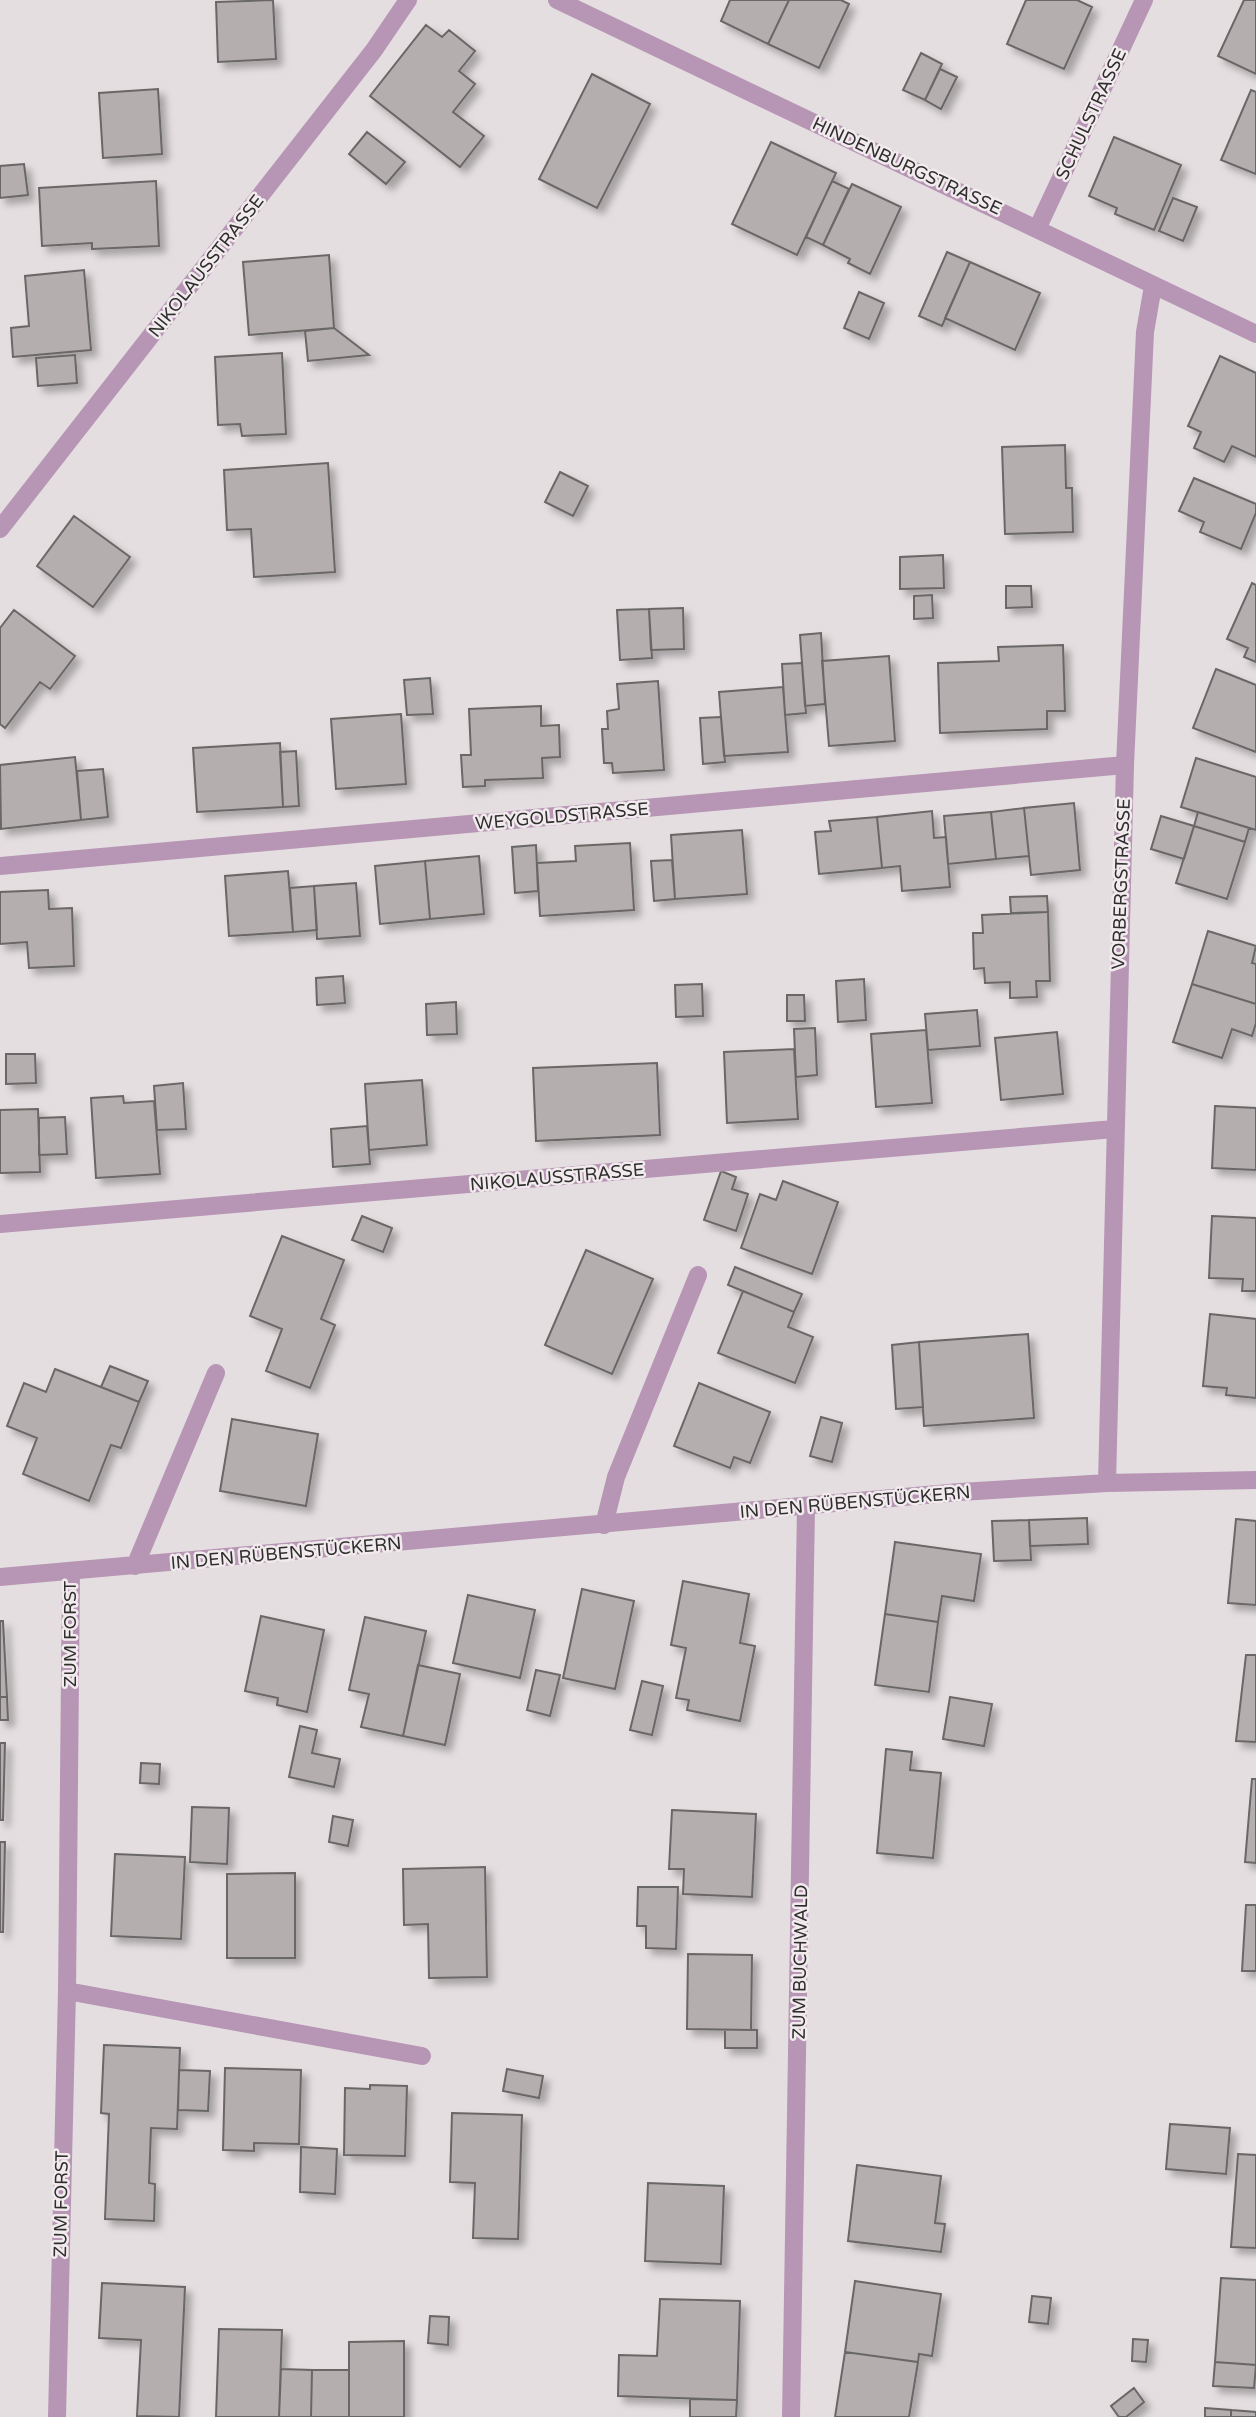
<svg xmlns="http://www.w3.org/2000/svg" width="1256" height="2417" viewBox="0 0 1256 2417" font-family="'Varela Round',sans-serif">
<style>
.building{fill:#b4afae;stroke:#6b6766;stroke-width:2;filter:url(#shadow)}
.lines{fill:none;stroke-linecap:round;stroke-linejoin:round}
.minor{stroke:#b795b4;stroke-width:18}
.labels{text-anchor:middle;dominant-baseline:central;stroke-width:5;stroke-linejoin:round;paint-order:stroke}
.street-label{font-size:18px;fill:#302e2e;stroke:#f1ebed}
</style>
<defs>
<filter id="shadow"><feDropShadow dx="6" dy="6" stdDeviation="3.5" flood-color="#0004"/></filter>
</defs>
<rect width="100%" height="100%" fill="#e4dee0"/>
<!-- building -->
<path class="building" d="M273,0L276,59L218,62L216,2Z
M730,0H789L768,44L721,21Z
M789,0H841L849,4L819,68L768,44Z
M1026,0H1077L1092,7L1064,69L1007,44Z
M1244,0H1256V74L1218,56Z
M426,25L442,37L449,30L475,51L459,71L475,84L453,112L484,136L460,167L370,96Z
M921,53L942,64L925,100L903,90Z
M940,69L957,77L941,109L925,100Z
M592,74L650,104L597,208L539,179Z
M158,89L162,154L103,158L99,93Z
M1251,90L1256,92V174L1221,160Z
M367,132L405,162L386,184L349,154Z
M1114,137L1181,165L1154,230L1115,214L1117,208L1089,196Z
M771,142L836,173L797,255L732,224Z
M24,164L28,195L0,198V166Z
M156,181L159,246L92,249V243L42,246L39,188Z
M832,181L849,189L823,245L806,237Z
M852,184L901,207L870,274L848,263L850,259L823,245Z
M1173,198L1197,207L1183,241L1159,231Z
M947,252L970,262L942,326L919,316Z
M329,255L334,328L249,335L243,262Z
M970,262L1040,293L1015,350L945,318Z
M84,270L91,350L13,357L11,328L29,326L25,276Z
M859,292L884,303L869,339L844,328Z
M334,328L369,355L308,361L305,331Z
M282,353L286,434L242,436L240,424L218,425L215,357Z
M75,355L77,383L38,386L36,358Z
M1220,356L1256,373V457L1232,446L1224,462L1194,448L1201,432L1188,426Z
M1065,445L1066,488H1072L1073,532L1005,534L1002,447Z
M328,463L335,572L254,577L251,529L227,530L224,470Z
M560,472L588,486L573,516L545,502Z
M1194,478L1256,504V513L1241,549L1200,532L1204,522L1179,511Z
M74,516L130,557L93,607L37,566Z
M943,555L944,588L900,589V557Z
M1252,583L1256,585V662L1244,657L1248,648L1227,639Z
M1006,586H1031L1032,607L1006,608Z
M932,595L933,618L914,619V596Z
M683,608L684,649L651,650L649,609Z
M649,609L652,658L620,660L617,610Z
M14,610L75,656L50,689L40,682L5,728L0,724V628Z
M821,633L825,704L805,706L800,635Z
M1063,645L1065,711H1047V729L940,733L938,663L999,661L998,647Z
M889,656L895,741L829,746L822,661Z
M802,663L806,713L785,715L782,664Z
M1216,669L1256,685V752L1193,728Z
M430,678L433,714L407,715L404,680Z
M658,681L664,770L613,773L612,763H604L602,729H608L607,711L619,709L617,684Z
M783,687L788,752L724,756L719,692Z
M541,706V726L559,725L560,757L542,758L543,778L485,780V786L463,787L461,755H471L469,709Z
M401,714L406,784L336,789L331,719Z
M721,717L725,762L703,764L700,718Z
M280,743L283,807L197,812L193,748Z
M296,751L299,806L283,807L280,752Z
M75,757L81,820L1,829L0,765Z
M1196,758L1256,777V830L1181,807Z
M103,769L108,817L81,820L77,771Z
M1074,803L1080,870L1031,875L1024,808Z
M1024,808L1029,856L996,859L991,812Z
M932,811L934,838L946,837L950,887L902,891L900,866L882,868L877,817Z
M991,812L996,859L948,864L944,816Z
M1198,812L1249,828L1245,842L1194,826Z
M1161,816L1194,826L1184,859L1151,849Z
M877,817L882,868L819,874L815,832L831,831L829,821Z
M1194,826L1245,842L1227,899L1176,883Z
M742,830L747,894L675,899L671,835Z
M630,843L634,910L540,916L537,863L576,861L575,846Z
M536,845L538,891L515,893L512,847Z
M479,856L484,914L430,919L425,861Z
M672,860L675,899L654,901L651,861Z
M425,861L430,919L380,924L375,866Z
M288,871L293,932L229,936L225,876Z
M356,883L360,936L317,939L314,886Z
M314,886L317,930L293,932L290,888Z
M48,890L49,909L72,908L74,966L29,968L27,942L0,944V892Z
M1047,896L1048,912L1011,913L1010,897Z
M1048,912L1050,981H1036L1037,997L1010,998V982L985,983L984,968L974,969L973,933H983L982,915Z
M1208,931L1256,946L1252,963L1256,964V1004L1192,984Z
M343,976L345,1003L317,1005L316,978Z
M864,979L866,1020L838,1022L836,981Z
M702,984L703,1016L676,1017L675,985Z
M1192,984L1256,1004V1023L1252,1036L1232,1029L1222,1058L1173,1042Z
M787,995H804L805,1021H787Z
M456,1002L457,1034L427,1035L426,1004Z
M977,1010L980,1046L928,1050L925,1014Z
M815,1028L817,1075L796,1077L794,1029Z
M926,1030L932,1103L876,1107L871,1034Z
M1057,1032L1063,1094L1001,1100L995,1038Z
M794,1049L798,1119L727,1123L724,1052Z
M6,1054H35L36,1083L6,1084Z
M657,1063L660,1135L536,1141L533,1068Z
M422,1080L427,1145L369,1150L365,1084Z
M183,1083L186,1129L157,1130L154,1086Z
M123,1096L124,1103L154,1101L160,1174L96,1178L91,1098Z
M1215,1106L1256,1108V1170L1212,1168Z
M38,1109L40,1172L0,1173V1110Z
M65,1117L67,1154L39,1155V1118Z
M367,1126L370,1164L333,1167L331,1129Z
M721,1171L736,1177L732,1189L748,1194L736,1231L704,1220Z
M783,1181L838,1202L812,1274L741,1248L760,1194L776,1200Z
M362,1216L392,1228L383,1252L352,1240Z
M1212,1216L1256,1218V1291H1242L1243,1279L1209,1278Z
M282,1236L344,1260L321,1319L335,1325L310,1388L266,1371L282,1329L250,1316Z
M586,1250L653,1279L612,1374L545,1345Z
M735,1267L802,1294L794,1312L728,1285Z
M743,1291L794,1312L788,1327L813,1337L795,1383L718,1353Z
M1210,1314L1256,1319V1398L1226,1395L1227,1388L1203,1386Z
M1028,1334L1034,1418L924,1426L919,1342Z
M919,1342L923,1407L896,1409L892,1345Z
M110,1366L148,1381L139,1402L101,1387Z
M55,1369L139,1402L121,1448L111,1445L89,1501L23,1474L37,1438L7,1426L24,1383L46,1392Z
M699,1383L770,1412L750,1463L734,1457L730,1468L674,1446Z
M821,1417L842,1423L832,1462L810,1456Z
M232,1419L318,1434L306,1506L220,1491Z
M1087,1518L1088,1544L1030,1546L1029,1520Z
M1236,1519L1256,1521V1605L1228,1603Z
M1029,1520L1031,1560L994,1561L992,1521Z
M895,1542L981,1554L974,1601L942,1596L938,1622L885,1614Z
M683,1581L749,1594L740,1643L755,1646L740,1721L687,1710L689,1700L676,1698L686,1648L671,1645Z
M582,1589L634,1601L615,1689L563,1678Z
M468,1595L535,1610L520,1678L453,1663Z
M885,1614L938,1622L929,1692L875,1685Z
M261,1616L324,1630L307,1712L277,1705L278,1698L245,1691Z
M365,1617L426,1631L403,1736L361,1727L369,1694L349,1690Z
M0,1621H3L7,1697H0Z
M1246,1655H1256V1742L1236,1741Z
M418,1665L460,1674L445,1745L403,1736Z
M536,1670L560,1675L550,1716L527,1710Z
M642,1681L663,1686L652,1735L630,1730Z
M0,1697H7L8,1720H0Z
M950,1697L992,1704L984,1746L943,1739Z
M300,1726L317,1730L312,1753L340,1759L334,1787L289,1777Z
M0,1743H5L3,1820H0Z
M886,1749L912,1752L910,1770L941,1773L933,1858L877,1853Z
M141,1763L160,1764L159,1784L140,1783Z
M1252,1779H1256V1863L1245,1862Z
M192,1807L229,1808L227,1864L190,1862Z
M672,1810L756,1814L752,1897L683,1894L684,1869H669Z
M333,1816L353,1820L348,1846L329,1842Z
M0,1842H5L3,1932H0Z
M115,1854L185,1857L181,1939L111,1936Z
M485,1867L487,1977L429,1978L428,1924L404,1925L403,1869Z
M295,1873V1958H227V1874Z
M638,1887H678L676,1949L646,1948V1926H637Z
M1246,1905H1256V1971H1242Z
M688,1954L752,1955L751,2030L687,2029Z
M725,2030H757V2048H725Z
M104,2045L180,2048L177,2129L151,2128L149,2183L155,2184L154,2221L105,2219L109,2114L101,2113Z
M225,2068L301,2070L299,2144L254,2143V2151L223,2150Z
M507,2069L543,2076L539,2098L503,2091Z
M179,2070L210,2071L208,2111L178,2110Z
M370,2085L407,2086L405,2156L344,2155L345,2088L370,2089Z
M452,2113L522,2115L518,2239L473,2238L475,2183L450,2182Z
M1170,2124L1230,2128L1226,2174L1166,2169Z
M301,2147L337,2149L335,2194L300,2192Z
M1238,2154L1256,2155V2248L1231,2247Z
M857,2165L941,2176L935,2223L945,2224L941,2252L848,2241Z
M648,2183L724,2186L721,2264L645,2261Z
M1221,2278L1256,2280V2365L1215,2362Z
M855,2281L941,2294L932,2356L919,2354L918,2362L845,2352Z
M102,2283L185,2287L179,2417L137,2416L141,2340L99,2338Z
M1032,2296L1051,2298L1048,2324L1029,2322Z
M660,2299L740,2301L737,2400L618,2396L619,2355L657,2356Z
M430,2316L449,2317L448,2345L428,2343Z
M219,2329L282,2330L279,2417H216Z
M1133,2339L1148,2340L1146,2362L1132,2361Z
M404,2341V2417H349V2342Z
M845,2352L918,2362L909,2417H835Z
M1215,2362L1256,2365L1254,2388L1213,2386Z
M281,2369L312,2370L311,2417H279Z
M312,2370H349V2417H311Z
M1134,2388L1144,2402L1126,2417H1119L1111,2406Z
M690,2399L737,2400L736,2417H690Z
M1205,2408L1231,2410V2417H1205Z
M1231,2410L1256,2412V2417H1231Z"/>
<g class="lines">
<!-- minor -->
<path class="minor" d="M557,0L1256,334
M1038,227L1144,0
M0,529L374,50L408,0
M0,866L1125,765
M0,1224L1114,1129
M1107,1483L1125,765L1145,332L1153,286
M604,1525L616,1477L698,1275
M135,1566L216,1373
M0,1577L960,1492L1107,1483L1256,1480
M67,1991L422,2056
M57,2417L67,1991L71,1571
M791,2417L806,1507"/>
</g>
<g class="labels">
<!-- street labels -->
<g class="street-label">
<text transform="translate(1091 114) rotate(-65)">SCHULSTRASSE</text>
<text transform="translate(907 166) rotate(25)">HINDENBURGSTRASSE</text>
<text transform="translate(206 266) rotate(-52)">NIKOLAUSSTRASSE</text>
<text transform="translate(562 816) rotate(-5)">WEYGOLDSTRASSE</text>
<text transform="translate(1121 884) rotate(-88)">VORBERGSTRASSE</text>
<text transform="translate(557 1177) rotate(-5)">NIKOLAUSSTRASSE</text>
<text transform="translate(855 1502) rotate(-5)">IN DEN RÜBENSTÜCKERN</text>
<text transform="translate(286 1553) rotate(-5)">IN DEN RÜBENSTÜCKERN</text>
<text transform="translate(70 1634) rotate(-90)">ZUM FORST</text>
<text transform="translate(800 1962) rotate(-89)">ZUM BUCHWALD</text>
<text transform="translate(61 2204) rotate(-89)">ZUM FORST</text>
</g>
</g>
</svg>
